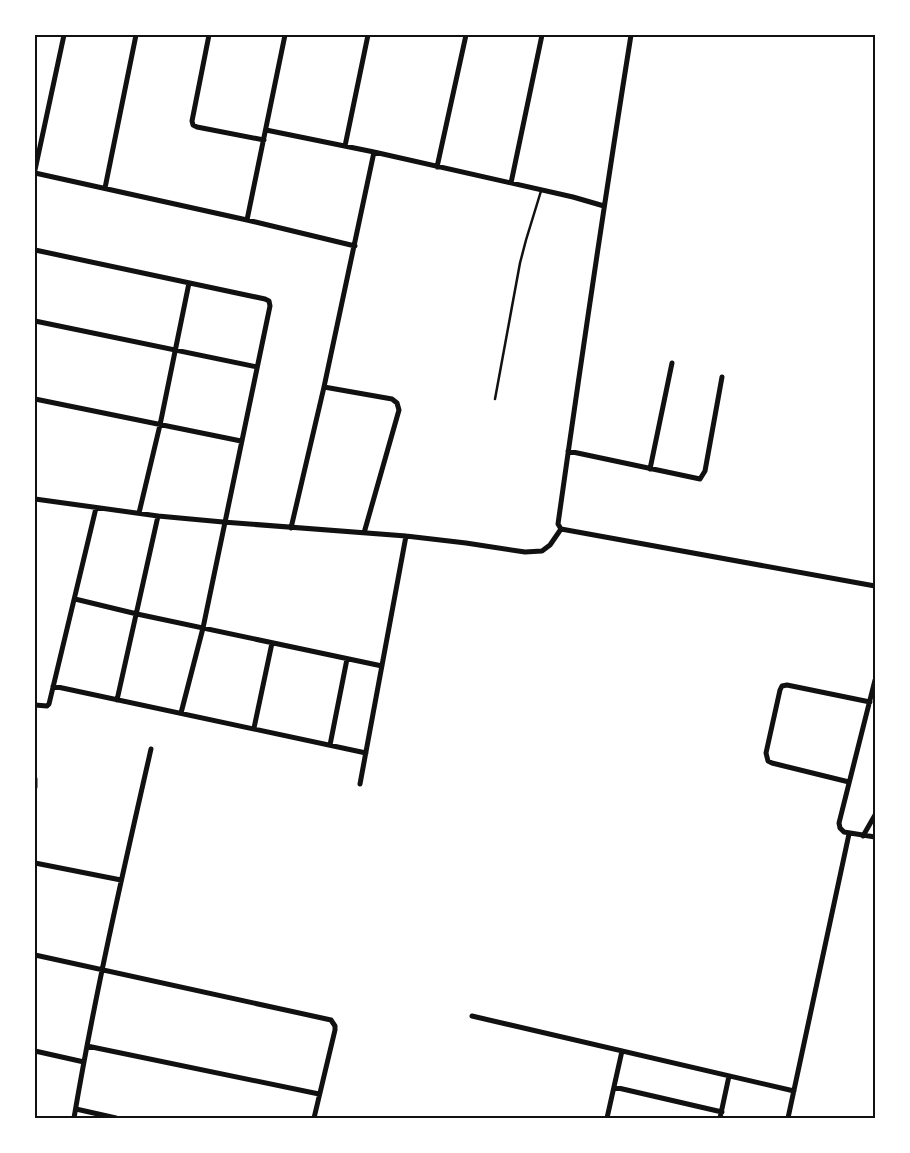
<svg xmlns="http://www.w3.org/2000/svg" width="910" height="1153" viewBox="0 0 910 1153" font-family="'Source Sans 3',sans-serif">
<style>
.lines{fill:none;stroke-linecap:round;stroke-linejoin:round}
.service{stroke:#111;stroke-width:2.5}
.minor{stroke:#111;stroke-width:5}
.neatline{fill:none;stroke:#111;stroke-width:2}
</style>
<rect width="100%" height="100%" fill="#fff"/>
<g class="lines">
<!-- service -->
<path class="service" d="M495,399L520,263L526,240L541,191"/>
<!-- minor -->
<path class="minor" d="M209,35L192,121L193,125L197,127L264,140
M266,130L374,152L573,197L604,206
M345,146L368,35
M437,167L466,35
M35,170L64,35
M35,173L247,220L355,246
M511,183L542,35
M105,188L136,35
M247,220L285,35
M35,250L265,299L269,301L270,306L203,628L181,713
M35,321L257,367
M324,387L392,399L397,403L399,410L364,533
M35,399L241,441
M568,451L700,479L705,471L722,377
M650,469L672,363
M35,499L158,516L223,522L406,536L466,543L525,552L542,551L550,545L561,529
M139,513L160,425L189,283
M291,528L324,387L374,152
M561,529L558,524C581,361 605,198 631,35
M561,529L875,586
M75,599L137,614L382,666
M875,680L839,823L840,828L844,832L875,837
M53,686L366,753
M117,700L158,516
M35,705L47,706L49,704L96,508
M254,728L272,643
M330,745L347,659
M35,779V787
M849,782L772,763L768,761L766,753L780,690L782,686L787,685L870,702
M360,784L406,536
M863,836L875,815
M35,863L121,880
M35,955L331,1020L335,1026V1030L314,1118
M472,1016L794,1091
M87,1046L319,1094
M35,1051L84,1062
M614,1087L722,1112
M76,1109L116,1118
M74,1118C95,994 123,872 151,749
M607,1118L622,1051
M720,1118L729,1076
M788,1118L849,834"/>
</g>
<!-- border -->
<rect width="910" height="1153" fill="none" stroke="#ffffff" stroke-width="72"/>
<rect x="36" y="36" width="838" height="1081" class="neatline"/>
</svg>
